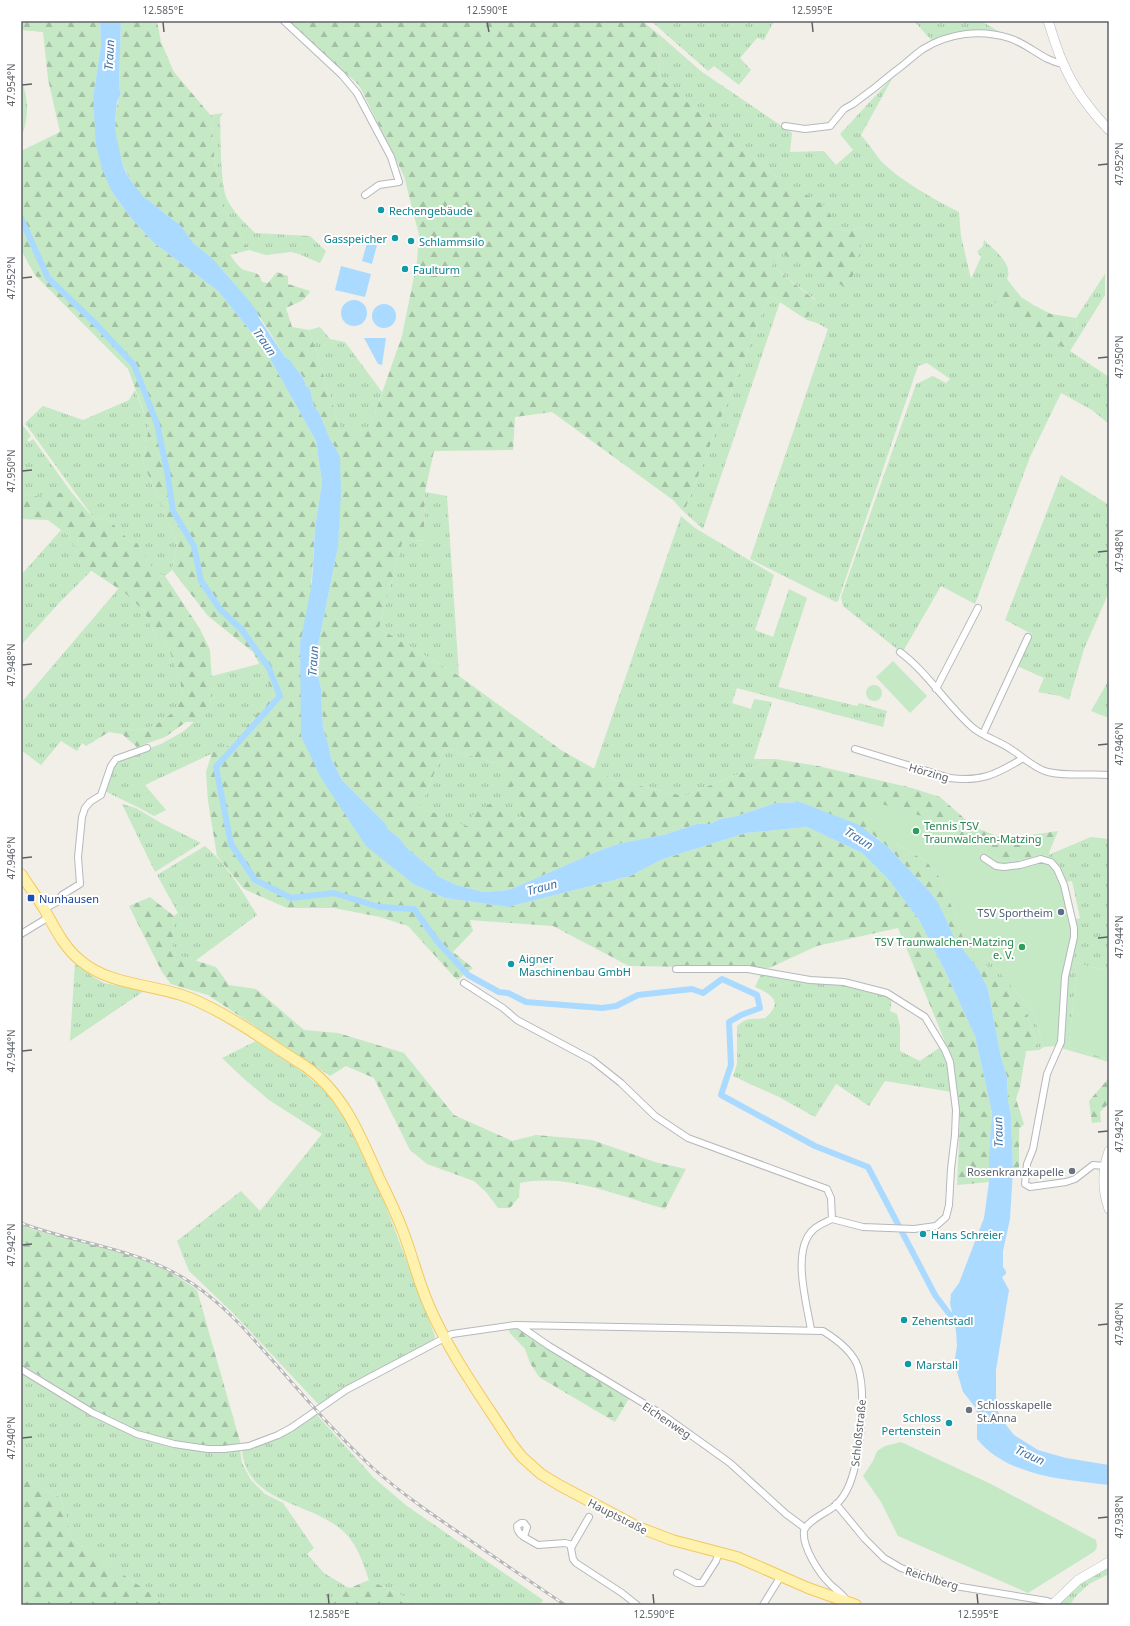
<svg xmlns="http://www.w3.org/2000/svg" width="1130" height="1626" viewBox="0 0 1130 1626" font-family="'Noto Sans',sans-serif">
<style>
.grass{fill:url(#grass-tufts)}
.forest{fill:url(#forest-firs);fill-rule:evenodd}
.green{fill:#c5e8c5}
.water{fill:#aadaff}
.lines{fill:none;stroke-linecap:round;stroke-linejoin:round}
.canal{stroke:#aadaff;stroke-width:6}
.minor-casing{stroke:#b5b8bc;stroke-width:8}
.secondary-casing{stroke:#b6babf;stroke-width:10}
.primary-casing{stroke:#f2c960;stroke-width:12}
.minor{stroke:#fff;stroke-width:6}
.secondary{stroke:#fff;stroke-width:9}
.primary{stroke:#fff2af;stroke-width:10}
.rail-casing{stroke:#b6b7b8;stroke-width:3}
.rail{stroke:#fff;stroke-width:1.5;stroke-dasharray:4.5;stroke-linecap:butt}
.ticks{fill:none;stroke:#5f6368;stroke-width:1.5}
.culture-dot{fill:#0f9aa8;stroke:#fff;stroke-width:1.5}
.leisure-dot{fill:#2e9e5b;stroke:#fff;stroke-width:1.5}
.transit-dot{fill:#1a4fb4;stroke:#fff;stroke-width:1.5}
.service-dot{fill:#5c6f8a;stroke:#fff;stroke-width:1.5}
.worship-dot{fill:#6b7280;stroke:#fff;stroke-width:1.5}
.labels{text-anchor:middle;dominant-baseline:central;stroke-width:4;stroke-linejoin:round;paint-order:stroke}
.culture-label{font-size:11px;fill:#0d838f;stroke:#fff;text-anchor:start}
.street-label{font-size:11px;fill:#5f6368;stroke:#fff}
.leisure-label{font-size:11px;fill:#27864d;stroke:#fff;text-anchor:start}
.transit-label{font-size:11px;fill:#164399;stroke:#fff;text-anchor:start}
.service-label{font-size:11px;fill:#4e5e75;stroke:#fff;text-anchor:end}
.worship-label{font-size:11px;fill:#5b616d;stroke:#fff;text-anchor:end}
.water-label{font-size:12px;font-style:italic;fill:#4174aa;stroke:#fff}
.neatline{fill:none;stroke:#5f6368;stroke-width:1.5}
.ticks-label{font-size:10px;text-anchor:middle;fill:#5f6368}
</style>
<defs>
<pattern id="grass-tufts" width="24" height="20" patternUnits="userSpaceOnUse"><rect width="24" height="20" fill="#c5e8c5"/><path d="M3 7l-1-3M5 7V3M7 7l1-3M15 17l-1-3M17 17v-4M19 17l1-3" fill="none" stroke="#a3c0a4"/></pattern>
<pattern id="forest-firs" width="22" height="20" patternUnits="userSpaceOnUse"><rect width="22" height="20" fill="#c5e8c5"/><path d="M5 1l3.5 6h-7zM16 11l3.5 6h-7z" fill="#a3c0a4"/></pattern>
</defs>
<rect width="100%" height="100%" fill="#f1efe8"/>
<!-- grass -->
<path class="grass" d="M651,21H774L764,40L757,38L740,58L751,70L739,85L714,66L708,71Z
M914,21H981L1005,35L988,32L933,42Z
M662,37L702,72L792,133L790,152L824,151L836,165L853,150L840,134L893,77L861,135C868,143 874,152 880,160C899,180 935,200 959,212L961,236L971,279L981,257L977,252L983,246L984,240C993,249 1014,264 1007,279C1005,284 995,294 991,299L1064,348L1077,331L1076,318L1105,274V295L1070,351L1109,377V424L1092,410L1061,393L1030,457L975,604L941,586L902,653L843,606L841,597L916,384L933,376L946,383L950,379L927,363L918,366L838,601L836,602L750,559L828,329L817,323L807,320L815,299L772,266L781,253L866,227L848,231L834,229L777,177L731,141L660,78L658,46Z
M21,79C29,99 29,118 21,138Z
M223,113L220,118C221,138 220,179 226,197C232,211 244,222 255,233L310,236L326,251L320,263L299,254L291,252L266,255L249,250L222,207L213,148L212,117L211,115Z
M769,295L780,302L703,529L684,512Z
M320,327L330,339L345,342L382,392L370,427H340L309,330Z
M135,390L149,426L143,462L177,544L172,570L165,576L154,571L137,543H132L108,519L102,517L95,520L25,423L43,406L83,420L129,400Z
M21,423L31,436L27,440L29,442L33,439L72,493H47L39,497L21,492Z
M1061,475L1109,505V592L1084,649L1069,700L1060,696L1038,692L1044,678L1017,666L1032,634L1005,620Z
M425,492L447,496L459,676L379,628L405,532L413,540L425,541L424,526Z
M681,516L695,528L774,575L755,630L773,637L789,589L807,598L778,687L857,706L859,703L887,711L883,727L737,688L732,703L751,709L754,699L772,702L754,759H775L684,796L614,780L594,769Z
M61,530L69,536L81,564L92,570L59,603L21,645V575Z
M119,588L125,593L144,611L153,631L167,644L180,679L182,693L179,703L172,713L160,722L149,728L136,730L117,728L82,743L77,751L61,741L41,765L21,750V703Z
M259,664L274,694L230,745L145,785L166,810L154,816C138,806 121,800 105,791L114,764L118,760L161,744L184,731L210,707L212,676Z
M1109,680V718L1091,711Z
M445,748L499,764L505,774L518,788L522,816L510,824L474,830L420,807Z
M122,804L136,808L161,823L201,843L155,872Z
M1091,837L1109,839V971L1071,962L1074,920L1080,918L1072,881L1065,882L1055,862L1048,855Z
M205,846C228,865 241,890 257,915L195,961L172,953L174,916L178,913L157,875Z
M987,957L1033,1012L1044,1047L1039,1050L1026,1013L982,961Z
M75,963L92,976L104,983L144,991L70,1041Z
M762,972C806,979 849,982 892,998L890,1011L897,1014L900,1026V1051L920,1061L942,1046L946,1053L952,1092L885,1081L869,1106L836,1084L815,1117L779,1097L733,1076L737,1064V1026C748,1016 751,1020 765,1018C784,1002 772,994 755,987Z
M1063,972L1076,973L1069,1047L1109,1059V1062L1061,1048Z
M256,1041L301,1071L325,1091L346,1120L385,1204L435,1336L433,1342L346,1387L319,1405L233,1313L189,1271L177,1241L241,1191L260,1211L322,1134L269,1100L243,1078L222,1058Z
M21,1372C88,1413 158,1460 240,1450L242,1463L251,1480L265,1494L283,1503L314,1548L307,1554L324,1573L347,1587L332,1605H167L72,1539L61,1498L21,1477Z
M316,1414L374,1478L407,1506L543,1600L540,1605H410L405,1597L369,1580C363,1564 358,1546 346,1534C315,1501 247,1506 242,1450C270,1445 292,1429 316,1414Z
M1109,1566V1574L1089,1584L1076,1596L1071,1603L1068,1605H1055L1076,1585Z"/>
<!-- forest -->
<path class="forest" d="M21,21H100L101,45L93,97L112,192L131,218L154,243L218,291L264,348L316,441L322,482L315,528L301,736L415,885L445,898L508,907L630,876L663,859L746,833L807,827L862,853L888,879L919,920L945,971L975,1036L992,1113L989,1153V1182L957,1185L960,1118L944,1039L898,928L817,946L769,968L629,966L553,926L470,920L473,931L453,952L473,968L457,980L408,926L380,917L334,908H287L244,889L217,856L208,801L206,772L212,753L230,745L274,694L253,652L208,616L172,570L177,544L143,462L149,426L128,369L35,275L21,250V151L60,132L48,79L43,32L21,30Z
M121,21H157L161,42L174,72L212,117L213,148L222,207L249,250L230,255C234,260 239,268 244,270C253,273 259,271 262,282L268,283L277,272L288,276V284L310,291C305,302 296,303 286,308L292,327L309,330L340,427H370L402,336L417,262L419,235L404,176L359,85L287,21H642L662,37L658,46L660,78L731,141L777,177L828,208L834,229L848,231L866,227L849,289L781,253L772,266L815,300L807,320L769,295L684,512L673,500L552,412L515,417L513,450L434,451L425,492L424,526L430,534L426,541L413,540L405,532L379,628L459,676L561,750L614,780L684,796L775,759L818,766L912,788L940,797L974,827L1005,839L1058,831L1048,855L1003,862L928,818L896,844L926,861L942,880L963,937L1026,1013L1039,1050L1026,1051L1020,1087L1016,1099L1024,1124L1019,1129V1169H1013L1011,1115L1008,1100L1007,1077L1001,1057L988,989L979,970L955,939L939,904L931,893L887,846L872,834L800,802L775,803L737,816L720,819L710,824H697L663,835L622,843L603,849L509,890L484,892L456,885L436,875L432,869L408,849L399,838L388,829L385,823L342,780L331,758L328,743L323,729L321,688L318,676L316,656L338,547L340,456L330,439L319,412L314,406L310,389L306,386L302,375L295,368L291,361L285,357C264,322 242,289 213,260C207,254 200,250 194,244C189,238 186,232 181,227C170,215 155,207 143,196C120,174 107,123 121,94L119,87ZM445,748L499,764L505,774L500,784L508,790L515,785L518,788L513,802L522,817L510,823L493,802L472,815L474,829L420,807Z
M1007,279L1021,297L1035,306L1051,314L1076,318L1077,331L1064,348L990,299Z
M21,492L39,497L47,493H72L95,520L102,517L108,519L132,543H137L154,570L165,576L200,629L210,650L212,682L210,707L194,722H186L165,737L137,747L122,734L109,732L86,746L82,743L101,731L117,728L136,730L149,728L160,722L172,713L179,703L182,693L180,679L167,644L153,631L144,611L125,593L81,564L69,536L48,520L21,519Z
M150,897L174,916L172,953L216,967L229,985L256,989L304,1030L338,1033L404,1053L454,1115L512,1141L536,1135L592,1140L655,1162L686,1169L665,1209C619,1196 568,1173 520,1183L519,1197L510,1208H498L486,1192L474,1181L427,1164L410,1150L374,1078L346,1066L330,1076L208,995L171,984L162,972L129,906Z
M1109,1078V1103L1100,1112L1101,1122L1092,1123L1089,1101Z
M21,1225L34,1230C78,1241 125,1250 166,1270C177,1276 187,1283 197,1290L241,1445L193,1446L143,1434L99,1414L34,1372L21,1366Z
M509,1327H520L630,1397L615,1422L539,1377L530,1363L525,1349L509,1332Z
M21,1477L61,1498L72,1539L167,1605H21Z
M369,1580L405,1597L410,1605H332L347,1587L350,1588Z"/>
<!-- green -->
<path class="green" d="M893,661L927,696L910,713L876,677Z
M866 693a8 8 0 1 1 16 0a8 8 0 1 1-16 0Z
M872,801L928,818L1003,862L1048,855L1055,862L1076,928L1071,962L1109,971V1059L1069,1047L1076,973L1064,972L1058,1041L1056,1046L1044,1047L1033,1012L987,957L982,961L963,937L942,880L926,861L896,844L864,816Z
M901,1442L991,1484L1096,1540L1097,1546L1095,1551L1028,1593L898,1536L881,1502L863,1476L873,1461L877,1451L885,1446Z"/>
<!-- water -->
<path class="water" d="M100,21H121L119,87L121,94L117,102L115,120L116,135L122,162L126,173L134,185L143,196L181,226L194,244L213,259L246,297L257,311L259,318L285,357L291,361L295,368L302,375L306,386L310,389L314,406L319,412L330,439L340,456L341,494L338,547L316,656L318,676L321,688L323,729L328,743L331,758L342,780L385,823L388,829L399,838L408,849L432,869L436,875L456,885L484,892L509,890L603,849L622,843L663,835L697,824H710L720,819L737,816L775,803L800,802L859,825L887,846L931,893L939,904L955,939L979,970L988,989L1001,1057L1007,1077L1008,1100L1011,1115L1013,1169L1010,1219L1003,1251V1267L1006,1271V1274L1002,1277L1009,1290L996,1370V1408L1003,1421L1014,1435L1038,1450L1066,1458L1109,1465V1485C1064,1480 1007,1476 977,1439V1413L975,1407L963,1392L955,1365V1358L957,1346L956,1331L950,1303L951,1294L959,1283L984,1218L989,1182V1153L992,1113L975,1036L945,971L919,920L888,879L862,853L807,827L746,833L663,859L630,876L508,907L445,898L415,885L366,846L321,778L301,736L300,644L312,582L315,528L322,482L316,441L264,348L218,291L154,243L131,218L112,192L102,169L96,145L93,97L101,45Z
M367,243L377,245L372,264L362,261Z
M341,266L371,274L365,297L335,290Z
M341 313a13 13 0 1 1 26 0a13 13 0 1 1-26 0Z
M372 316a12 12 0 1 1 24 0a12 12 0 1 1-24 0Z
M364,338H386L382,365L378,364Z"/>
<g class="lines">
<!-- canal -->
<path class="canal" d="M21,218L48,278L96,324L134,365L157,424L167,471L173,511L194,546L201,581L220,609L242,630L269,668L280,696L216,767L231,844L255,880L291,898L334,893L379,907L414,909L437,941L468,975L499,992L508,993L526,1002L602,1008L616,1006L638,995L692,989L703,993L722,979L757,995L760,1008L741,1015L729,1022L731,1065L721,1095L815,1146L868,1167L935,1295L959,1327"/>
<!-- minor casing -->
<g class="minor-casing">
<path id="minor" d="M284,21L342,75L357,93L391,157L399,182L379,185L365,195
M785,126L805,129L830,126L844,109L853,104C867,94 881,83 894,72C904,65 913,56 923,49C949,33 980,29 1009,38C1029,44 1043,61 1063,64
M900,652C928,673 946,704 972,727C983,737 1000,741 1012,750C1023,757 1035,769 1048,772C1069,777 1088,773 1109,775
M936,689L978,608
M983,734L1028,637
M855,749L950,778C980,782 995,775 1020,760L1022,757
M984,858L996,866L1004,867L1020,865L1041,859L1051,862L1057,869L1064,885L1074,928V937L1065,977L1061,1042L1047,1074L1033,1149L1027,1164L1025,1184L1030,1187L1066,1182L1075,1179L1093,1165L1105,1166
M44,909L57,902L62,895L80,884L78,857L82,817L85,808L90,802L101,795L111,766L116,759L147,748
M21,934L49,917
M676,969H748L810,980L844,982L887,993L925,1017L945,1050L950,1062L956,1110L955,1135L951,1169L949,1205L946,1217L936,1226L914,1229L863,1227L832,1219C826,1222 818,1225 813,1230C791,1251 807,1304 811,1330
M464,983L503,1008L517,1020L592,1060L621,1083L655,1116L688,1138L827,1189L831,1198L832,1219
M520,1326L549,1346L663,1415L730,1463L786,1514L805,1528
M21,1369L93,1413L137,1434L174,1444L208,1449H224L249,1446L278,1435L291,1428L346,1390L452,1334L515,1325L823,1331C836,1339 853,1352 858,1367C867,1395 860,1471 844,1495C841,1500 836,1505 832,1508C825,1513 806,1522 804,1531C802,1547 819,1573 830,1584C836,1590 842,1593 847,1601
M836,1504L865,1539L884,1558L901,1568L955,1586L1047,1601L1053,1603
M589,1517L571,1548L573,1559L576,1563L622,1593L637,1605
M524,1537L527,1527L524,1523H521L517,1526C517,1531 521,1535 524,1537L538,1545L565,1543L572,1545
M677,1573L696,1583H702L716,1561L719,1552
M763,1605L781,1576"/>
</g>
<!-- secondary casing -->
<g class="secondary-casing">
<path id="secondary" d="M1048,21C1053,35 1057,51 1064,65C1074,89 1091,111 1109,130
M1109,1151C1102,1171 1102,1190 1109,1209
M1052,1605L1078,1580L1109,1562"/>
</g>
<!-- primary casing -->
<g class="primary-casing">
<path id="primary" d="M21,874C28,885 36,896 43,907C54,926 63,947 81,961C111,986 155,984 190,998C231,1015 268,1043 305,1066C344,1093 361,1137 379,1178C388,1196 397,1215 404,1234C413,1258 419,1284 430,1308C451,1356 483,1399 511,1443L522,1457L541,1474L559,1485L638,1527L672,1540L737,1557L808,1588L856,1605"/>
</g>
<!-- minor -->
<use href="#minor" class="minor"/>
<!-- secondary -->
<use href="#secondary" class="secondary"/>
<!-- primary -->
<use href="#primary" class="primary"/>
<!-- rail casing -->
<g class="rail-casing">
<path id="rail" d="M21,1223C79,1245 141,1248 193,1284C221,1303 243,1327 265,1352C300,1391 334,1433 374,1469C402,1494 433,1515 464,1536C497,1559 531,1582 565,1605"/>
</g>
<!-- rail -->
<use href="#rail" class="rail"/>
</g>
<!-- ticks -->
<path class="ticks" d="M163,22L164,32M487,22L489,32M812,22L813,32M22,85L32,84M1098,165L1108,164M22,278L32,277M1098,358L1108,357M22,471L32,470M1098,552L1108,551M22,665L32,664M1098,745L1108,744M22,858L32,857M1098,938L1108,937M22,1051L32,1050M1098,1132L1108,1131M22,1245L32,1244M1098,1325L1108,1324M22,1438L32,1437M1098,1518L1108,1517M328,1594L329,1604M653,1594L654,1604M977,1594L978,1604"/>
<!-- markers -->
<g class="culture-dot">
<circle cx="381" cy="210" r="4"/>
<circle cx="395" cy="238" r="4"/>
<circle cx="411" cy="241" r="4"/>
<circle cx="405" cy="269" r="4"/>
<circle cx="511" cy="964" r="4"/>
<circle cx="923" cy="1234" r="4"/>
<circle cx="904" cy="1320" r="4"/>
<circle cx="908" cy="1364" r="4"/>
<circle cx="949" cy="1423" r="4"/>
</g>
<g class="leisure-dot">
<circle cx="916" cy="831" r="4"/>
<circle cx="1022" cy="947" r="4"/>
</g>
<rect class="transit-dot" x="27" y="894" width="8" height="8" rx="2"/>
<circle class="service-dot" cx="1061" cy="912" r="4"/>
<g class="worship-dot">
<circle cx="1072" cy="1171" r="4"/>
<circle cx="969" cy="1410" r="4"/>
</g>
<g class="labels">
<!-- culture labels -->
<g class="culture-label">
<text x="389" y="210">Rechengebäude</text>
<text x="387" y="238" text-anchor="end">Gasspeicher</text>
<text x="419" y="241">Schlammsilo</text>
<text x="413" y="269">Faulturm</text>
<text x="519" y="958">Aigner<tspan x="519" dy="13">Maschinenbau GmbH</tspan></text>
<text x="931" y="1234">Hans Schreier</text>
<text x="912" y="1320">Zehentstadl</text>
<text x="916" y="1364">Marstall</text>
<text x="941" y="1417" text-anchor="end">Schloss<tspan x="941" dy="13">Pertenstein</tspan></text>
</g>
<!-- street labels -->
<g class="street-label">
<text transform="translate(929 772) rotate(16)">Hörzing</text>
<text transform="translate(667 1420) rotate(34)">Eichenweg</text>
<text transform="translate(858 1433) rotate(-84)">Schloßstraße</text>
<text transform="translate(618 1516) rotate(27)">Hauptstraße</text>
<text transform="translate(932 1578) rotate(17)">Reichlberg</text>
</g>
<!-- leisure labels -->
<g class="leisure-label">
<text x="924" y="825">Tennis TSV<tspan x="924" dy="13">Traunwalchen-Matzing</tspan></text>
<text x="1014" y="941" text-anchor="end">TSV Traunwalchen-Matzing<tspan x="1014" dy="13">e. V.</tspan></text>
</g>
<!-- transit labels -->
<g class="transit-label">
<text x="39" y="898">Nunhausen</text>
</g>
<!-- service labels -->
<g class="service-label">
<text x="1053" y="912">TSV Sportheim</text>
</g>
<!-- worship labels -->
<g class="worship-label">
<text x="1064" y="1171">Rosenkranzkapelle</text>
<text x="977" y="1404" text-anchor="start">Schlosskapelle<tspan x="977" dy="13">St.Anna</tspan></text>
</g>
<!-- water labels -->
<g class="water-label">
<text transform="translate(109 55) rotate(-87)">Traun</text>
<text transform="translate(265 342) rotate(55)">Traun</text>
<text transform="translate(313 661) rotate(-86)">Traun</text>
<text transform="translate(859 838) rotate(32)">Traun</text>
<text transform="translate(542 887) rotate(-15)">Traun</text>
<text transform="translate(998 1132) rotate(-92)">Traun</text>
<text transform="translate(1030 1455) rotate(25)">Traun</text>
</g>
</g>
<!-- border -->
<rect width="1130" height="1626" fill="none" stroke="#ffffff" stroke-width="44"/>
<rect x="22" y="22" width="1086" height="1582" class="neatline"/>
<g class="ticks-label">
<text x="163" y="14">12.585°E</text>
<text x="487" y="14">12.590°E</text>
<text x="812" y="14">12.595°E</text>
<text transform="translate(11 85) rotate(-90)" y="4">47.954°N</text>
<text transform="translate(1119 164) rotate(-90)" y="4">47.952°N</text>
<text transform="translate(11 278) rotate(-90)" y="4">47.952°N</text>
<text transform="translate(1119 357) rotate(-90)" y="4">47.950°N</text>
<text transform="translate(11 471) rotate(-90)" y="4">47.950°N</text>
<text transform="translate(1119 551) rotate(-90)" y="4">47.948°N</text>
<text transform="translate(11 665) rotate(-90)" y="4">47.948°N</text>
<text transform="translate(1119 744) rotate(-90)" y="4">47.946°N</text>
<text transform="translate(11 858) rotate(-90)" y="4">47.946°N</text>
<text transform="translate(1119 937) rotate(-90)" y="4">47.944°N</text>
<text transform="translate(11 1051) rotate(-90)" y="4">47.944°N</text>
<text transform="translate(1119 1131) rotate(-90)" y="4">47.942°N</text>
<text transform="translate(11 1245) rotate(-90)" y="4">47.942°N</text>
<text transform="translate(1119 1324) rotate(-90)" y="4">47.940°N</text>
<text transform="translate(11 1438) rotate(-90)" y="4">47.940°N</text>
<text transform="translate(1119 1517) rotate(-90)" y="4">47.938°N</text>
<text x="329" y="1618">12.585°E</text>
<text x="654" y="1618">12.590°E</text>
<text x="978" y="1618">12.595°E</text>
</g>
</svg>
